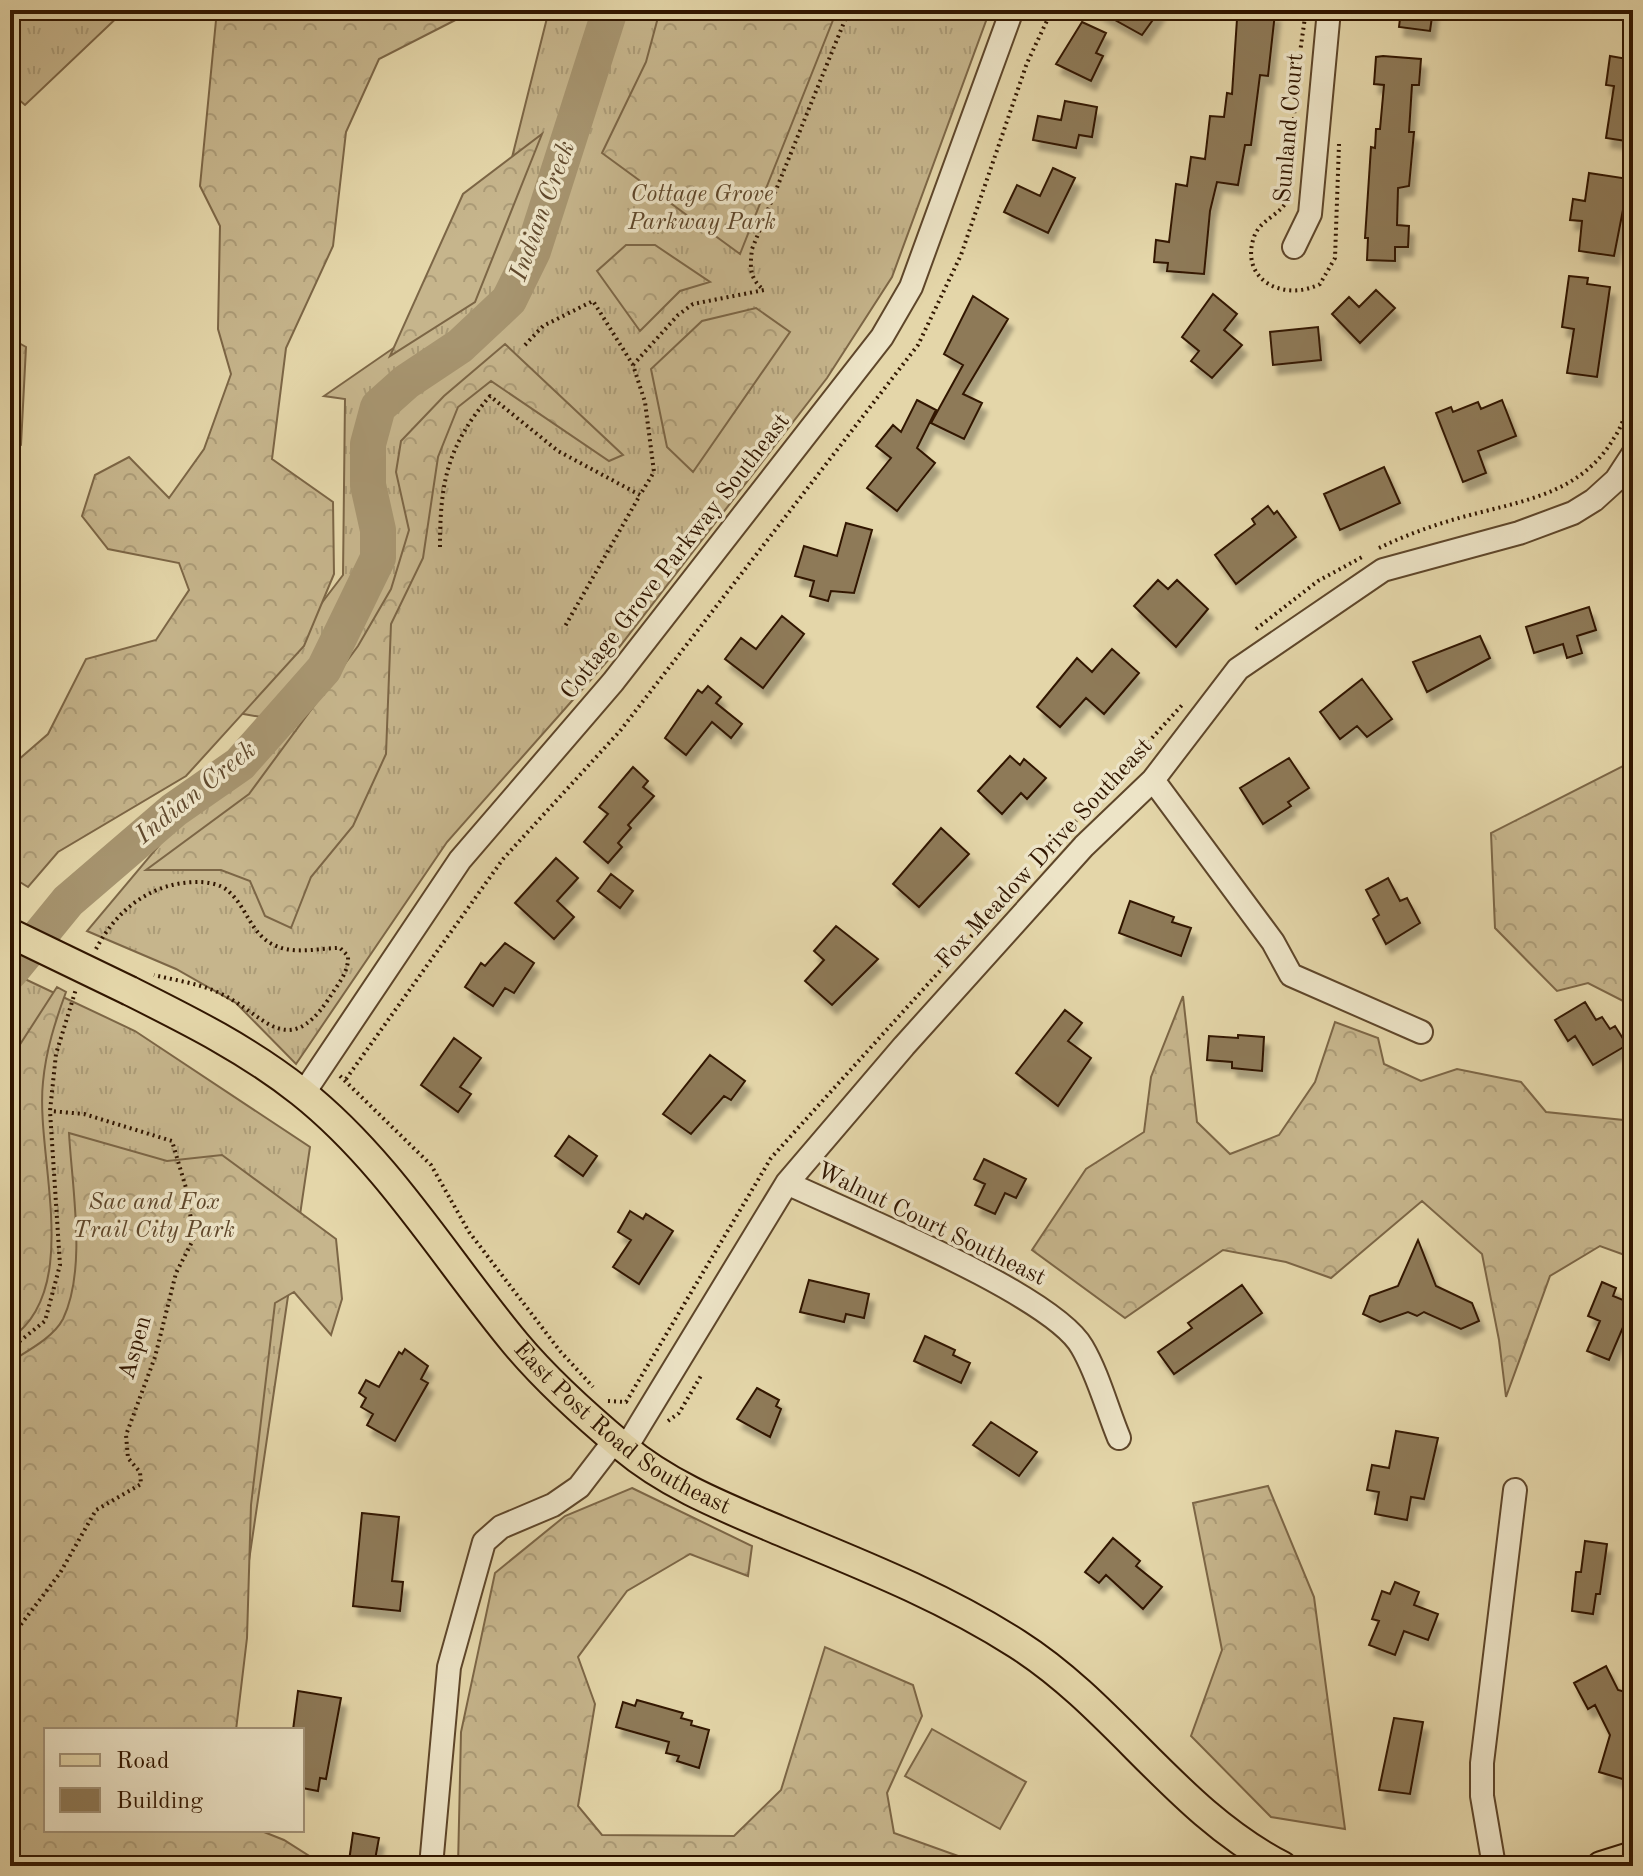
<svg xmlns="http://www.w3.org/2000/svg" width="1643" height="1876" viewBox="0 0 1643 1876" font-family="'Old Standard TT',serif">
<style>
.grass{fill:url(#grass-tufts);stroke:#7c6646;stroke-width:2}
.forest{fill:url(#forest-crowns);stroke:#7c6646;stroke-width:2}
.pitch{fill:#c6b58c;stroke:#7c6646;stroke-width:2}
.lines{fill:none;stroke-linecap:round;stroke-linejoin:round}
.river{stroke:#a79570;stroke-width:36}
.building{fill:#8e7a58;stroke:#311600;stroke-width:2;filter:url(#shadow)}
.minor-casing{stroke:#5e462a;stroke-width:26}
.major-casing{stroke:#311600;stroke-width:32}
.path{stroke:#311600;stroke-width:4;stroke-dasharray:2 4;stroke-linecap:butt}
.minor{stroke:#ede4c7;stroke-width:22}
.major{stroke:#e4d6a9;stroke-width:28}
.major-bridge-casing{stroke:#311600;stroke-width:32;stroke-linecap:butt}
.major-bridge{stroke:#e4d6a9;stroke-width:28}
.labels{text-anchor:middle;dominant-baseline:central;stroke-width:7;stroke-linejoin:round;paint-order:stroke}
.street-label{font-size:24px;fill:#311600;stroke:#ede4c7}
.park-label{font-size:24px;font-style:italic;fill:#5e462a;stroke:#ede4c7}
.water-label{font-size:26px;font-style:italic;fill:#60492d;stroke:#ede4c7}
</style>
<defs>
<pattern id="grass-tufts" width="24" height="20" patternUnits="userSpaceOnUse" patternTransform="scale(2)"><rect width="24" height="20" fill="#c6b58c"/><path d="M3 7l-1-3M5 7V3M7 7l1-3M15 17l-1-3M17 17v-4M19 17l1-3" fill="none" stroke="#ab9b77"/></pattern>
<pattern id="forest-crowns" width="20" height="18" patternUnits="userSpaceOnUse" patternTransform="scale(2)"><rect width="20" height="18" fill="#c6b58c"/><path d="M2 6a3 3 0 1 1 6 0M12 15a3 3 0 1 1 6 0" fill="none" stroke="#ab9b77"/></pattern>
<filter id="shadow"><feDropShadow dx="5" dy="9" stdDeviation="2" flood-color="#0004"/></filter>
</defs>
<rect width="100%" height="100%" fill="#e4d6a9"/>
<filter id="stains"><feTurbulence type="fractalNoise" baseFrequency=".0025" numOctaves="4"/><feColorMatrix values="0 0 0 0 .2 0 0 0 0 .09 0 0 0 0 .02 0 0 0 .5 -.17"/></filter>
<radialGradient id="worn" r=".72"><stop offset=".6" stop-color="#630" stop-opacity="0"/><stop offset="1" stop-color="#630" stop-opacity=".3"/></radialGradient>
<!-- grass -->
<path class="grass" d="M10,10H125L25,105L10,92Z
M549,10H990L892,277L827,378L617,650L447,842L296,1064L236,1003L176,969L87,931L266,718L238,713L343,575L345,399L324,396L479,289Z
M10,972L135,1031L310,1147L224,1730H46V1830L10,1866Z"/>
<!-- forest -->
<path class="forest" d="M217,10H475L379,59L346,132L333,246L286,348L272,459L333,502L334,574L304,646L186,776L58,852L28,887L10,876V767L48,734L86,659L156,640L189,590L179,563L108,549L82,516L95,475L129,457L169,498L204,449L231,374L218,329L220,226L200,186Z
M660,10H837L740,254L602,153L646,62Z
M542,134L475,302L390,356L463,194Z
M626,245H655L710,282L680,291L640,331L597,271Z
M756,308L790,332L693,472L667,447L651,369L702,321Z
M10,338L26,347L21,445L10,447Z
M505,344L623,455L609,461L491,381L458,407L438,457L423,558L391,624L386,754L353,826L311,877L291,928L265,916L250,881L221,870H146L249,794L358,646L391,589L409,530L396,472L401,441L444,396Z
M1633,761V1006L1588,983L1557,991L1495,928L1491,833Z
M57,987L66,992C55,1022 46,1050 43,1082C35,1156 84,1289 10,1339V1060Z
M1183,996L1197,1122L1230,1154L1279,1135L1315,1082L1335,1022L1378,1038L1384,1064L1421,1081L1457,1069L1521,1082L1546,1112L1633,1121V1258L1600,1246L1550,1276L1506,1397L1499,1340L1482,1254L1422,1201L1331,1278L1286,1262L1223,1250L1125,1318L1032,1250L1086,1169L1144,1132L1151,1077Z
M69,1133L167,1161L222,1155L336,1239L342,1299L331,1335L294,1292L275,1303L251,1505L247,1638L236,1730H46V1830H259L284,1840L325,1866H10V1543L19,1497L10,1473V1362C27,1351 53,1338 63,1319C87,1269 72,1188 69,1133Z
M1268,1486L1314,1597L1345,1829L1271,1817L1191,1736L1222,1650L1193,1503Z
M632,1488L752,1546L748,1576L690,1554L627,1591L578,1657L595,1704L578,1806L602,1835L734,1836L781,1790L825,1647L913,1685L922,1716L887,1793L894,1833L986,1866H458L461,1732L495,1573L565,1516Z"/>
<!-- pitch -->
<path class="pitch" d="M932,1729L1026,1782L1000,1829L905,1776Z"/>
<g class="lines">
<!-- river -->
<path class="river" d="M10,972L68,901L174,810L240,764L324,669L378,558V530L368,485V444L378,407L406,382L460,346L509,300L533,251L610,10"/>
</g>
<!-- building -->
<path class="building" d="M1097,10H1160L1142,35Z
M1249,10L1275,13L1268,76L1260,75L1251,145H1245L1238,185L1217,182L1210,211L1204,274L1167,271L1168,263L1154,262L1156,240L1169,242L1176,184L1187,186L1191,157L1205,159L1210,116L1224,117L1227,93L1232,94L1237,19L1248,20Z
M1401,10H1433L1430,31L1399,27Z
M1082,22L1106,33L1096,53L1103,56L1091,81L1056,64Z
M1383,56L1421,59L1419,85H1412L1409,132H1414L1409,186L1398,188L1397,225L1409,226L1408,247H1395V261L1367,260L1368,238H1365L1371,147L1375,148L1376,129H1380L1384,85L1374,84L1376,57Z
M1610,56L1633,60V142L1606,138L1614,86L1606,85Z
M1065,101L1097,107L1092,137L1079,135L1076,148L1033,140L1038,116L1061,120Z
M1053,168L1075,178L1048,233L1004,212L1017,185L1040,196Z
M1589,173L1629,179L1614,256L1579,251L1582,221L1570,220L1573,199L1585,201Z
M1569,276L1588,278L1587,284L1610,287L1597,377L1567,373L1574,329L1562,327Z
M1376,290L1395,308L1360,343L1332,314L1349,297L1359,307Z
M1213,294L1237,314L1224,330L1242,345L1212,378L1191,361L1199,351L1182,337Z
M973,296L1008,319L963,394L982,403L964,439L931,423L963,365L944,354Z
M1318,327L1321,360L1273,365L1270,332Z
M917,400L936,410L917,448L935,463L897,511L867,488L891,458L876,446L893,425L901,432Z
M1502,400L1516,436L1478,451L1486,473L1463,482L1436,413L1451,407L1453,412L1478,402L1481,409Z
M1384,467L1400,503L1340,530L1324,494Z
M1268,506L1274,514L1277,511L1296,537L1236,584L1215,555L1255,524L1252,519Z
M846,523L872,530L854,593L831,591L828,601L810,596L814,581L795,576L804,546L837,556Z
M1158,580L1168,589L1177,580L1208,609L1176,647L1134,606Z
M1589,607L1596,630L1577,636L1582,653L1567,658L1563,644L1534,653L1526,627Z
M782,616L804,634L763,688L725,659L741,638L756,649Z
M1480,636L1490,658L1427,692L1413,662Z
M1112,649L1139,673L1104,714L1086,698L1060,727L1037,707L1077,658L1092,672Z
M1362,679L1392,719L1367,737L1357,726L1340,739L1320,712Z
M708,686L721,697L716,703L742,724L731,738L712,722L686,755L665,738L698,690L702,693Z
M1010,756L1020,765L1024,759L1046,778L1027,799L1021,793L1002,814L978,791Z
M1289,758L1309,788L1288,802L1291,806L1263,824L1240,788Z
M633,767L648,781L643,787L654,796L628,825L631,828L618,843L622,847L608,863L584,842L608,814L599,807Z
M941,828L969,854L919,907L893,884Z
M556,858L578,878L557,901L574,917L554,939L515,903Z
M611,874L633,891L620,908L598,891Z
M1388,878L1400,901L1407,898L1420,923L1386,944L1373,919L1379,915L1366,890Z
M1130,901L1174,917L1172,922L1191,928L1181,956L1119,933Z
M836,926L878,959L832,1005L805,981L824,960L814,951Z
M505,943L534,963L514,993L505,988L493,1006L465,987L481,963L485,966Z
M1585,1002L1596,1020L1602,1017L1610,1029L1615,1026L1627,1045L1593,1065L1575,1036L1568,1041L1555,1020Z
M1065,1010L1082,1023L1068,1041L1091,1058L1058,1106L1016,1073Z
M1238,1035L1264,1037L1262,1071L1232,1068V1062L1207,1060L1209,1036L1238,1038Z
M454,1038L481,1058L460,1087L471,1094L458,1112L421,1085Z
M710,1055L745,1081L731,1100L724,1096L691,1134L663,1114Z
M569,1136L597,1156L583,1176L555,1156Z
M984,1159L1026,1179L1016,1198L1005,1193L995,1214L975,1205L985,1184L974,1179Z
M630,1211L643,1219L646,1214L673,1231L639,1284L613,1267L631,1240L618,1232Z
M1418,1240L1436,1286L1472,1303L1479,1321L1461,1329L1424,1312L1417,1316L1408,1312L1380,1322L1363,1314L1370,1296L1398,1286Z
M809,1280L869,1294L864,1318L846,1314L844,1322L800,1312Z
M1602,1282L1616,1288L1613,1296L1633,1304L1609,1360L1587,1351L1600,1321L1588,1316Z
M1242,1285L1262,1313L1174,1374L1158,1352L1192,1328L1188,1323Z
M925,1336L955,1350L953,1355L970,1363L961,1383L914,1361Z
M405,1349L428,1366L421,1379L428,1383L395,1441L367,1425L373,1414L361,1407L366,1398L359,1393L366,1380L379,1387L399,1352L402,1354Z
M757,1388L779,1400L776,1406L781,1409L770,1437L737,1419Z
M991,1422L1037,1452L1019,1476L973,1445Z
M1396,1431L1438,1438L1424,1499L1411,1497L1407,1520L1375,1514L1379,1492L1367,1490L1372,1465L1389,1468Z
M362,1513L399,1517L392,1581L403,1582L400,1611L353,1606Z
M1113,1538L1140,1561L1136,1566L1162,1587L1143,1609L1106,1575L1099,1583L1085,1572Z
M1585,1541L1607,1544L1600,1594H1596L1593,1614L1572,1611L1576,1572H1581Z
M1395,1582L1419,1592L1414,1605L1438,1614L1428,1640L1404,1631L1395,1655L1369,1645L1379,1621L1372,1619L1382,1591L1390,1594Z
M1606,1666L1618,1690L1633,1694L1630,1710L1633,1717V1757L1626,1780L1599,1772L1610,1735L1595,1705L1588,1709L1574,1683Z
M298,1691L341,1698L326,1779L320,1778L318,1791L302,1788V1730H293Z
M637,1700L683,1713L681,1718L692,1721L691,1725L709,1730L699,1768L677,1761L679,1756L666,1753L669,1742L616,1727L623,1702L635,1706Z
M1394,1718L1423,1722L1410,1794L1379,1790Z
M353,1833L379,1838L374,1865L349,1861Z"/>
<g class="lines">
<!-- minor casing -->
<g class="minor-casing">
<path id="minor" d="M1294,247L1310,214L1329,10
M1153,780L1273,942L1291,975L1421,1032
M303,1094L460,860L613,682L882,337L911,287L1012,10
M787,1183C850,1213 1052,1294 1082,1347C1098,1374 1107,1409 1119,1438
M625,1449L787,1183L904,1046L1084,846L1153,780L1238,669L1383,570L1519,533L1573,513L1594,500L1616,480L1633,454
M431,1866L449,1667L484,1542L501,1527L553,1505L579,1487L615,1440
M1494,1866L1482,1796V1763L1515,1490"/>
</g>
<!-- major casing -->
<g class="major-casing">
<g id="major">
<path id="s1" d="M130,991C190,1021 248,1050 301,1092C388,1161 446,1260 516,1344C547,1381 586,1416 623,1447C668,1485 724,1507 778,1530C860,1564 942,1596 1017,1644C1116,1707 1177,1812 1282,1866"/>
<path d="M1601,1866L1633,1856"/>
</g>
</g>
<!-- path -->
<path class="path" d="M1291,173L1296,81L1306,10
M1289,194C1286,214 1260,218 1254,237C1239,281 1285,302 1320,284L1335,258L1339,144
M525,345L543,326L593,301L633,365L645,402L654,472L640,495
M633,365L678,315L693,304L764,290C749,278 750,268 752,249L849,10
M440,547C440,483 447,446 490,396L558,451L640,495L564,628
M1379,548C1410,533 1445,521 1478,513C1532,499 1583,490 1614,438C1623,425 1627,408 1633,393
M1256,629L1318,581L1364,556
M1067,831L1183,704
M96,949C117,909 152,882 198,882C207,882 220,884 227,890C247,906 250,934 274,945C294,955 319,948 340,948L348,956C349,973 337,985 328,1000C285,1063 262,1010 215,991C196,983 174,980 154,975
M340,1076L431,1165L469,1232L560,1351L593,1387
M346,1079L503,859L620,731L918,345L961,255L1027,63L1052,10
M10,1349L45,1321L60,1265L50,1111L56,1054L76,989
M608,1401L626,1402L771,1158L1002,902
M668,1421L679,1413L702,1374
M10,1639L60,1573L96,1510L141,1484L140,1472L128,1458L126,1435L155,1357L176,1273L194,1238L186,1188L172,1141L84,1114L50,1111"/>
<!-- minor -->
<use href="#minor" class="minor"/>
<!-- major -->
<use href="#major" class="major"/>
<!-- major-bridge casing -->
<g class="major-bridge-casing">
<path id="major-bridge" d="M10,933L130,991"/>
</g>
<!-- major-bridge -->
<use href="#major-bridge" class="major-bridge"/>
</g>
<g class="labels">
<!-- street labels -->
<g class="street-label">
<text transform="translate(1290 128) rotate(-85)">Sunland Court</text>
<text transform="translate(676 557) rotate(-52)">Cottage Grove Parkway Southeast</text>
<text transform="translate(1045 854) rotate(-47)">Fox Meadow Drive Southeast</text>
<text transform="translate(931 1225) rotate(26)">Walnut Court Southeast</text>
<text transform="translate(136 1348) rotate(-74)">Aspen</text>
<text stroke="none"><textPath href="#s1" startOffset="668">East Post Road Southeast</textPath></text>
</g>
<!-- park labels -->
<g class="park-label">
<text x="702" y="195">Cottage Grove<tspan x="702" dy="28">Parkway Park</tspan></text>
<text x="154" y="1203">Sac and Fox<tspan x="154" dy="28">Trail City Park</tspan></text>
</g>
<!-- water labels -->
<g class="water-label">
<text transform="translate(543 211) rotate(-70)">Indian Creek</text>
<text transform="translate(196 793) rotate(-39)">Indian Creek</text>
</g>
</g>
<!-- margin -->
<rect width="1643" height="1876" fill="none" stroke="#e4d6a9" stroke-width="40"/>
<rect x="12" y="12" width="1619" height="1852" fill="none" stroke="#311600" stroke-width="4"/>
<rect x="20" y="20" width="1603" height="1836" fill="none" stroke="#311600" stroke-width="2"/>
<!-- legend -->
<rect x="44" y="1728" width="260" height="104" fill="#ede4c7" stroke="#a29277" stroke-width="2"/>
<rect x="60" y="1754" width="40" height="12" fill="#e4d6a9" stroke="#a29277" stroke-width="2"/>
<text x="116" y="1768" font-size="24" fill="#311600">Road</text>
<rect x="60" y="1788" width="40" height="24" fill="#8e7a58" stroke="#a29277" stroke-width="2"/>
<text x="116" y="1808" font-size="24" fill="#311600">Building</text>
<rect width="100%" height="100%" filter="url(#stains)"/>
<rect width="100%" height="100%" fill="url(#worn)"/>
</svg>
